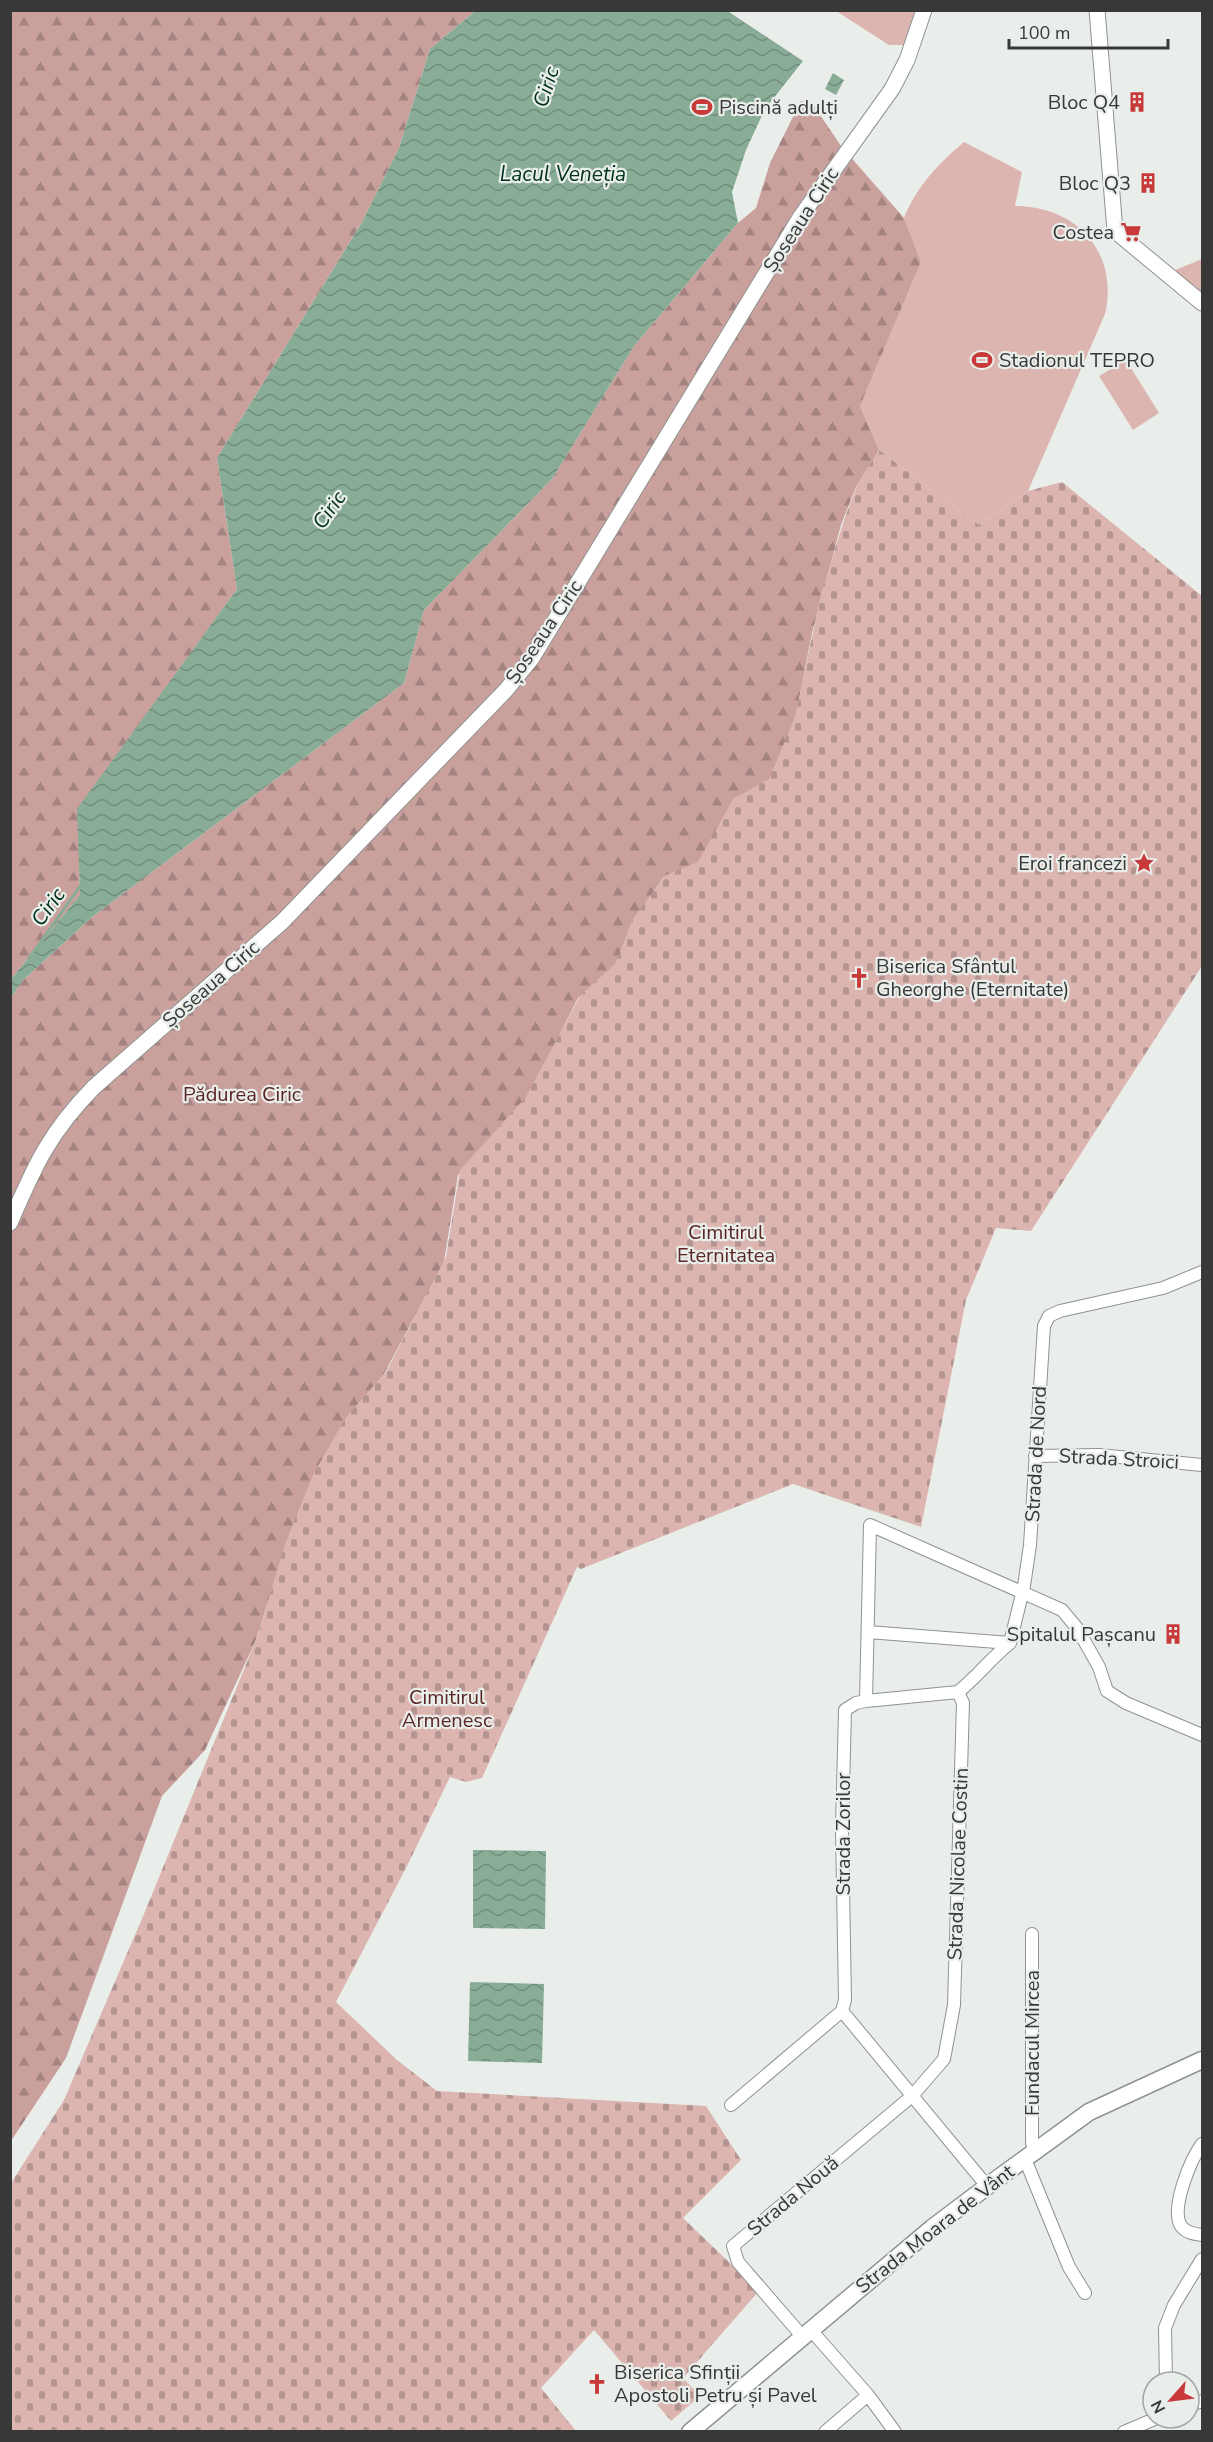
<svg xmlns="http://www.w3.org/2000/svg" width="1213" height="2442" viewBox="0 0 1213 2442" font-family="'Nunito Sans',sans-serif">
<style>
.green{fill:#dcb5b0}
.forest{fill:url(#forest-firs)}
.cemetery{fill:url(#cemetery-stones)}
.water{fill:url(#water-waves)}
.lines{fill:none;stroke-linecap:round;stroke-linejoin:round}
.stream{stroke:#89ac97;stroke-width:3}
.minor-casing{stroke:#8f9390;stroke-width:14}
.tertiary-casing{stroke:#8f9390;stroke-width:17}
.secondary-casing{stroke:#8f9390;stroke-width:19}
.minor{stroke:#fff;stroke-width:12}
.tertiary{stroke:#fff;stroke-width:15}
.secondary{stroke:#fff;stroke-width:16}
.labels{text-anchor:middle;dominant-baseline:central;stroke-width:4.5;stroke-linejoin:round;paint-order:stroke}
.poi-label{font-size:20px;fill:#373837;stroke:#e9eeeb;text-anchor:end}
.street-label{font-size:20px;fill:#373837;stroke:#e9eeeb}
.park-label{font-size:20px;fill:#5b2623;stroke:#e9eeeb}
.water-label{font-size:21px;font-style:italic;fill:#01321d;stroke:#e9eeeb}
</style>
<defs>
<pattern id="forest-firs" width="22" height="20" patternUnits="userSpaceOnUse" patternTransform="scale(1.5)"><rect width="22" height="20" fill="#c9a09c"/><path d="M5 1l3.5 6h-7zM16 11l3.5 6h-7z" fill="#a48380"/></pattern>
<pattern id="cemetery-stones" width="16" height="16" patternUnits="userSpaceOnUse" patternTransform="scale(1.5)"><rect width="16" height="16" fill="#dcb5b0"/><path d="M2 7V4a2 2 0 0 1 4 0v3zM10 15v-3a2 2 0 0 1 4 0v3z" fill="#b39490"/></pattern>
<pattern id="water-waves" width="16" height="10" patternUnits="userSpaceOnUse" patternTransform="scale(1.5)"><rect width="16" height="10" fill="#89ac97"/><path d="M0 5q4-4 8 0t8 0" fill="none" stroke="#718d7c"/></pattern>
</defs>
<rect width="100%" height="100%" fill="#e9eeeb"/>
<!-- green -->
<path class="green" d="M836,11H917L905,45H889Z
M964,142L1022,172L1015,206C1077,206 1119,253 1105,314L1028,491L979,525L879,450L860,406L921,262L904,218C917,186 938,164 964,142Z
M1202,259V290L1197,296L1168,273Z
M1126,360L1159,413L1133,430L1099,376Z"/>
<!-- forest -->
<path class="forest" d="M11,11H475L430,49L399,148L361,224L217,458L237,589L78,809L80,895L11,979Z
M801,101L812,103L841,146L904,218L921,262L860,406L879,450L856,487L841,525L812,633L794,725L768,783L699,862L664,877L632,922L615,968L578,998L527,1099L458,1175L444,1262L384,1374L345,1421L284,1551L256,1640L205,1750L162,1796L66,2058L11,2141V998L22,981L92,917L404,683L424,610L552,479L634,346L738,223L756,208L770,163Z"/>
<!-- cemetery -->
<path class="cemetery" d="M879,450L979,525L1028,491L1062,482L1202,596V966L1031,1231L996,1228L966,1300L921,1527L793,1484L581,1569L577,1567L482,1778L466,1782L450,1777L409,1862L336,2002L397,2060L437,2091L706,2106L741,2160L683,2218L759,2291L683,2378L700,2396L671,2421L594,2330L541,2388L576,2431L11,2432V2183L64,2100L144,1914L258,1635L285,1544L313,1475L346,1417L386,1372L446,1257L460,1170L526,1097L580,996L615,964L633,919L666,875L698,862L733,799L769,779L795,717L821,594L844,520L858,483Z"/>
<!-- water -->
<path class="water" d="M726,10L803,61L765,109L746,150L732,192L738,223L634,346L552,479L424,610L404,683L92,917L22,981L11,998V979L80,895L77,809L237,589L217,458L361,224L399,148L430,49L475,11Z
M833,73L844,80L836,95L825,89Z
M473,1850L546,1851L545,1929L473,1928Z
M470,1982L544,1984L542,2063L468,2061Z"/>
<g class="lines">
<!-- stream -->
<path class="stream" d="M29,958L81,885"/>
<!-- minor casing -->
<g class="minor-casing">
<path id="minor" d="M1035,1456L1099,1455L1202,1465
M868,1632L1010,1643
M1010,1643L1024,1586L1030,1545L1044,1326L1049,1316L1060,1311L1163,1288L1202,1272
M866,1701L958,1692
M1032,1934V2143L1035,2151
M842,2011L987,2186
M731,2105L842,2011L845,2000L842,1829L845,1710L856,1703L866,1701L870,1525L1062,1610L1077,1628L1099,1667L1107,1691L1126,1703L1202,1735
M1202,2144C1191,2159 1170,2208 1181,2226C1186,2233 1195,2234 1202,2235
M1025,2159L1069,2267L1085,2293
M810,2329L868,2395L895,2432
M802,2336L738,2262L733,2246L912,2096L944,2059L954,2005L963,1703L958,1692C977,1677 991,1658 1010,1643
M1166,2382L1165,2328L1174,2305L1202,2259
M1189,2406L1202,2401
M825,2432L868,2395
M1124,2432L1157,2418"/>
</g>
<!-- tertiary casing -->
<g class="tertiary-casing">
<path id="tertiary" d="M1097,10L1115,231L1202,303
M10,1223C35,1165 49,1133 94,1087L282,922L506,690L532,658L801,216L892,89L907,60L924,10"/>
</g>
<!-- secondary casing -->
<g class="secondary-casing">
<path id="secondary" d="M690,2432L932,2228L997,2179L1089,2112L1202,2060"/>
</g>
<!-- minor -->
<use href="#minor" class="minor"/>
<!-- tertiary -->
<use href="#tertiary" class="tertiary"/>
<!-- secondary -->
<use href="#secondary" class="secondary"/>
</g>
<!-- icons -->
<defs>
<g id="building-bare" transform="scale(1.62)"><path d="M-4-6H4V6H1V3H-1V6H-4ZM-2.5-4.3h1.7v1.8h-1.7ZM.8-4.3h1.7v1.8H.8ZM-2.5-1h1.7V.8h-1.7ZM.8-1h1.7V.8H.8Z" fill="#c83939" stroke="#e9eeeb" stroke-width="2.5" paint-order="stroke"/></g>
<g id="stadium-bare" transform="scale(1.62)"><path d="M0-5a6.5 5 0 1 0 0 10a6.5 5 0 1 0 0-10ZM-3.5-1.8h7v3.6h-7Z" fill="#c83939" stroke="#e9eeeb" stroke-width="2.5" paint-order="stroke"/></g>
<g id="supermarket-bare" transform="scale(1.62)"><path d="M-6-5.5h2.5l.6 2H6L4.5 2H-2.5L-4.4-4H-6ZM-1.5 3.2a1.3 1.3 0 1 0 .1 0ZM3 3.2a1.3 1.3 0 1 0 .1 0Z" fill="#c83939" stroke="#e9eeeb" stroke-width="2.5" paint-order="stroke"/></g>
<g id="sight-bare" transform="scale(1.62)"><path d="M0-6L1.8-2.2L6-1.7L2.9 1.2L3.7 5.4L0 3.3L-3.7 5.4L-2.9 1.2L-6-1.7L-1.8-2.2Z" fill="#c83939" stroke="#e9eeeb" stroke-width="2.5" paint-order="stroke"/></g>
<g id="church-bare" transform="scale(1.62)"><path d="M-1.2-6h2.4v3.5h3.3v2.4h-3.3V6h-2.4V-.1h-3.3v-2.4h3.3Z" fill="#c83939" stroke="#e9eeeb" stroke-width="2.5" paint-order="stroke"/></g>
</defs>
<g fill-rule="evenodd">
<use href="#building-bare" x="1137" y="102"/>
<use href="#stadium-bare" x="702" y="107"/>
<use href="#building-bare" x="1148" y="183"/>
<use href="#supermarket-bare" x="1131" y="232"/>
<use href="#stadium-bare" x="982" y="360"/>
<use href="#sight-bare" x="1144" y="863"/>
<use href="#church-bare" x="859" y="978"/>
<use href="#building-bare" x="1173" y="1634"/>
<use href="#church-bare" x="597" y="2384"/>
</g>
<g class="labels">
<!-- poi labels -->
<g class="poi-label">
<text x="1120" y="102">Bloc Q4</text>
<text x="719" y="107" text-anchor="start">Piscină adulți</text>
<text x="1131" y="183">Bloc Q3</text>
<text x="1114" y="232">Costea</text>
<text x="999" y="360" text-anchor="start">Stadionul TEPRO</text>
<text x="1127" y="863">Eroi francezi</text>
<text x="876" y="966" text-anchor="start">Biserica Sfântul<tspan x="876" dy="23">Gheorghe (Eternitate)</tspan></text>
<text x="1156" y="1634">Spitalul Pașcanu</text>
<text x="614" y="2372" text-anchor="start">Biserica Sfinții<tspan x="614" dy="23">Apostoli Petru și Pavel</tspan></text>
</g>
<!-- street labels -->
<g class="street-label">
<text transform="translate(801 220) rotate(-57)">Șoseaua Ciric</text>
<text transform="translate(544 632) rotate(-56)">Șoseaua Ciric</text>
<text transform="translate(211 984) rotate(-41)">Șoseaua Ciric</text>
<text transform="translate(1036 1454) rotate(-87)">Strada de Nord</text>
<text transform="translate(1119 1459) rotate(3)">Strada Stroici</text>
<text transform="translate(843 1834) rotate(-90)">Strada Zorilor</text>
<text transform="translate(958 1864) rotate(-88)">Strada Nicolae Costin</text>
<text transform="translate(1032 2043) rotate(-90)">Fundacul Mircea</text>
<text transform="translate(793 2196) rotate(-40)">Strada Nouă</text>
<text transform="translate(935 2229) rotate(-38)">Strada Moara de Vânt</text>
</g>
<!-- park labels -->
<g class="park-label">
<text x="242" y="1094">Pădurea Ciric</text>
<text x="726" y="1232">Cimitirul<tspan x="726" dy="23">Eternitatea</tspan></text>
<text x="447" y="1697">Cimitirul<tspan x="447" dy="23">Armenesc</tspan></text>
</g>
<!-- water labels -->
<g class="water-label">
<text transform="translate(546 87) rotate(-72)">Ciric</text>
<text x="563" y="174">Lacul Veneția</text>
<text transform="translate(329 510) rotate(-55)">Ciric</text>
<text transform="translate(48 907) rotate(-54)">Ciric</text>
</g>
</g>
<!-- border -->
<rect width="1213" height="2442" fill="none" stroke="#373837" stroke-width="24"/>
<!-- north arrow -->
<g transform="translate(1171 2400) rotate(242)"><circle r="28" fill="#e9eeeb" stroke="#a2a5a3" stroke-width="1.5"/>
<path d="M0-4.5L10 22L0 15L-10 22Z" fill="#c83939"/>
<text y="-9" font-size="16" font-weight="bold" text-anchor="middle" fill="#373837">N</text>
</g>
<!-- scale -->
<path d="M1009 39v9h159v-9" fill="none" stroke="#373837" stroke-width="3"/>
<text x="1018" y="39" font-size="18" fill="#373837" stroke="#e9eeeb" stroke-width="4.5" paint-order="stroke">100 m</text>
</svg>
